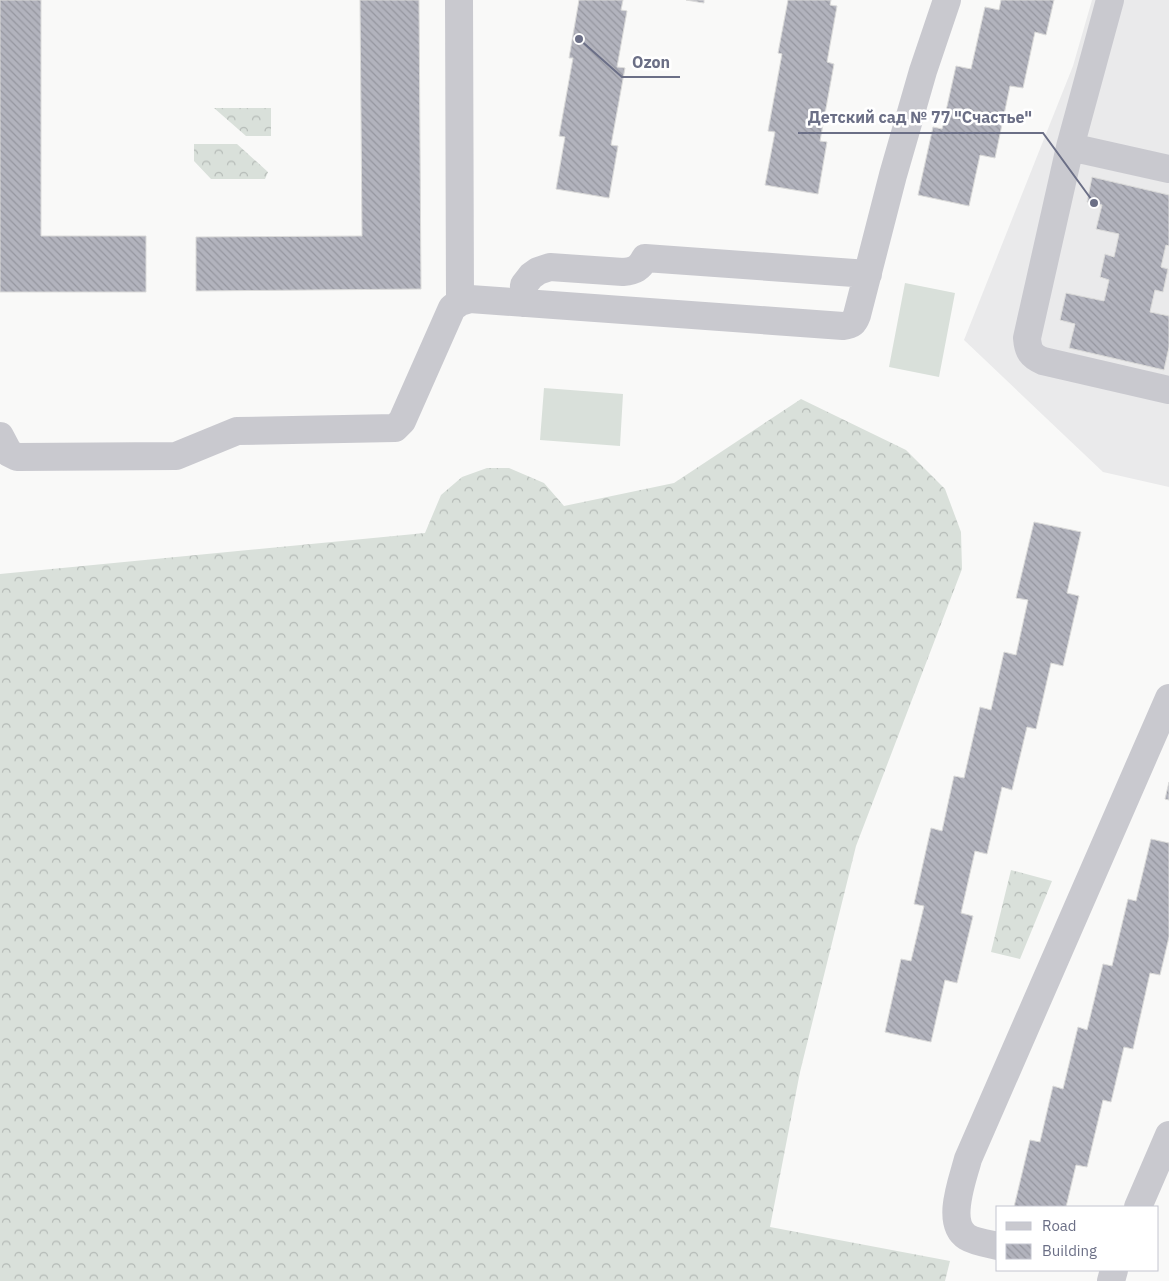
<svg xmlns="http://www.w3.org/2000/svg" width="1169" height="1281" viewBox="0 0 1169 1281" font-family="'IBM Plex Sans',sans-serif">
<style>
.built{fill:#eaeaeb}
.forest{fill:url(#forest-crowns)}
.garden{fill:#d9e0da}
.building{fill:url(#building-back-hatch);stroke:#dbdbda}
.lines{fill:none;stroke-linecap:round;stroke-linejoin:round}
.minor{stroke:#c9c9cf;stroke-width:28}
.leader{fill:none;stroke:#6b6f86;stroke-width:2}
.callout-dot{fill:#6b6f86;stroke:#fff;stroke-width:2}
.callout-label{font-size:16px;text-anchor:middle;font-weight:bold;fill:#6b6f86;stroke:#fff;stroke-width:5;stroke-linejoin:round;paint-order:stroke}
</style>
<defs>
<pattern id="forest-crowns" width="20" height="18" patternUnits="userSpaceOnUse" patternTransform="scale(1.25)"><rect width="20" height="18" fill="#d9e0da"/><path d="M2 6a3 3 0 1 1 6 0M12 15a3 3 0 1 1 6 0" fill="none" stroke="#b4bab6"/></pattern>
<pattern id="building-back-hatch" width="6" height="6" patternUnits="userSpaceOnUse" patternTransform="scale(1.25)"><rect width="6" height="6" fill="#b2b3bd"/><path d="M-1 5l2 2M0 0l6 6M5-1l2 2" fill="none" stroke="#95969f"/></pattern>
</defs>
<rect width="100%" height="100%" fill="#f9f9f8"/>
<!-- built -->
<path class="built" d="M1092,0H1169V487L1103,472L964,340L1073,66Z"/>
<!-- forest -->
<path class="forest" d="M214,108H271V136H246Z
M194,144H237L268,172L265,179H211L194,161Z
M801,399L906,450L945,489L961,532L962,569L856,846L800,1072L770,1227L950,1261L945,1281H0V574L425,533L441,495L462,477L487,468H509L544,483L564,506L674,483Z
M1011,870L1052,881L1020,959L991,952Z"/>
<!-- garden -->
<path class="garden" d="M905,283L955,293L939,377L889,367Z
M544,388L623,394L620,446L540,440Z"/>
<!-- building -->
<path class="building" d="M0,0H41V236H146V292H0Z
M360,0H419L421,289L196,291V237L362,236Z
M579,0H623L621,10L627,11L617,67L625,68L611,145L618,146L609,198L556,189L565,137L559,136L573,58H569Z
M686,0H704V3Z
M788,0H831L830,5L837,6L827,62L834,64L820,141L827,142L818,194L765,185L775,132L768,131L782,54L778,53Z
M1001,0H1054L1046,35L1035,32L1023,88L1010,86L995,158L980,155L969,206L918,195L933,127L942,129L956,66L971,69L985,7L999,10Z
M1092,177L1169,195V246L1166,245L1161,267L1168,269L1163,292L1155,290L1150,312L1169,316V347L1164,370L1069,348L1075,324L1060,320L1066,293L1104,301L1109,280L1100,277L1105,254L1114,257L1119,234L1096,229L1102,205L1087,202Z
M1034,522L1081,532L1067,593L1079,596L1063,666L1051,663L1036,729L1027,727L1012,790L1002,787L987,854L975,851L961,913L973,916L957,983L945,980L931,1042L885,1032L901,959L911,961L924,906L914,904L931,828L942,831L954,776L964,778L980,707L991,710L1004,652L1016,655L1028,600L1016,598Z
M1169,782V800L1165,799Z
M1151,839L1169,843V937L1160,975L1150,973L1133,1049L1124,1047L1111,1102L1103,1100L1087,1167L1076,1165L1066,1207H1014L1030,1140L1040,1142L1053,1086L1063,1089L1078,1027L1087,1030L1103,964L1112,966L1128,899L1136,901Z"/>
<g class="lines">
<!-- minor -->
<path class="minor" d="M459,0L460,302
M1070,147L1110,0
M1169,169L1070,147L1027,338C1028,351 1031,356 1043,361L1169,390
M523,303L524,285L531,276L538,271L550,267L623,272C635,271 640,268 645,258L868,274
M0,436L9,453L17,457L176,456L237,431L395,428L402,421L452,308L460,302L470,299L843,326C852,325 854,323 857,315L893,175L923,71L947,0
M1138,1207L1169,1135
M998,1246C989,1244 975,1242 967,1237C945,1223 963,1179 968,1159L1169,698
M1111,1281L1114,1270"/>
</g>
<!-- callouts -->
<path class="leader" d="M579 39L622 77H680M1094 203L1043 133H798"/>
<g class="callout-dot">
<circle cx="579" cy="39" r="5"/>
<circle cx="1094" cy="203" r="5"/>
</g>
<g class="callout-label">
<text x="651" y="68">Ozon</text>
<text x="920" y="123">Детский сад № 77 "Счастье"</text>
</g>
<!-- legend -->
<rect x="996" y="1206" width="162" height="65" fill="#ffffff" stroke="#c4c5cf"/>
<rect x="1006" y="1222" width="25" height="8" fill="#c9c9cf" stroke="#c4c5cf"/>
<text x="1042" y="1231" font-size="15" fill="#6b6f86">Road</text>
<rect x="1006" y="1244" width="25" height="15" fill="url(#building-back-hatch)" stroke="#c4c5cf"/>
<text x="1042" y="1256" font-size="15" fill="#6b6f86">Building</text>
</svg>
